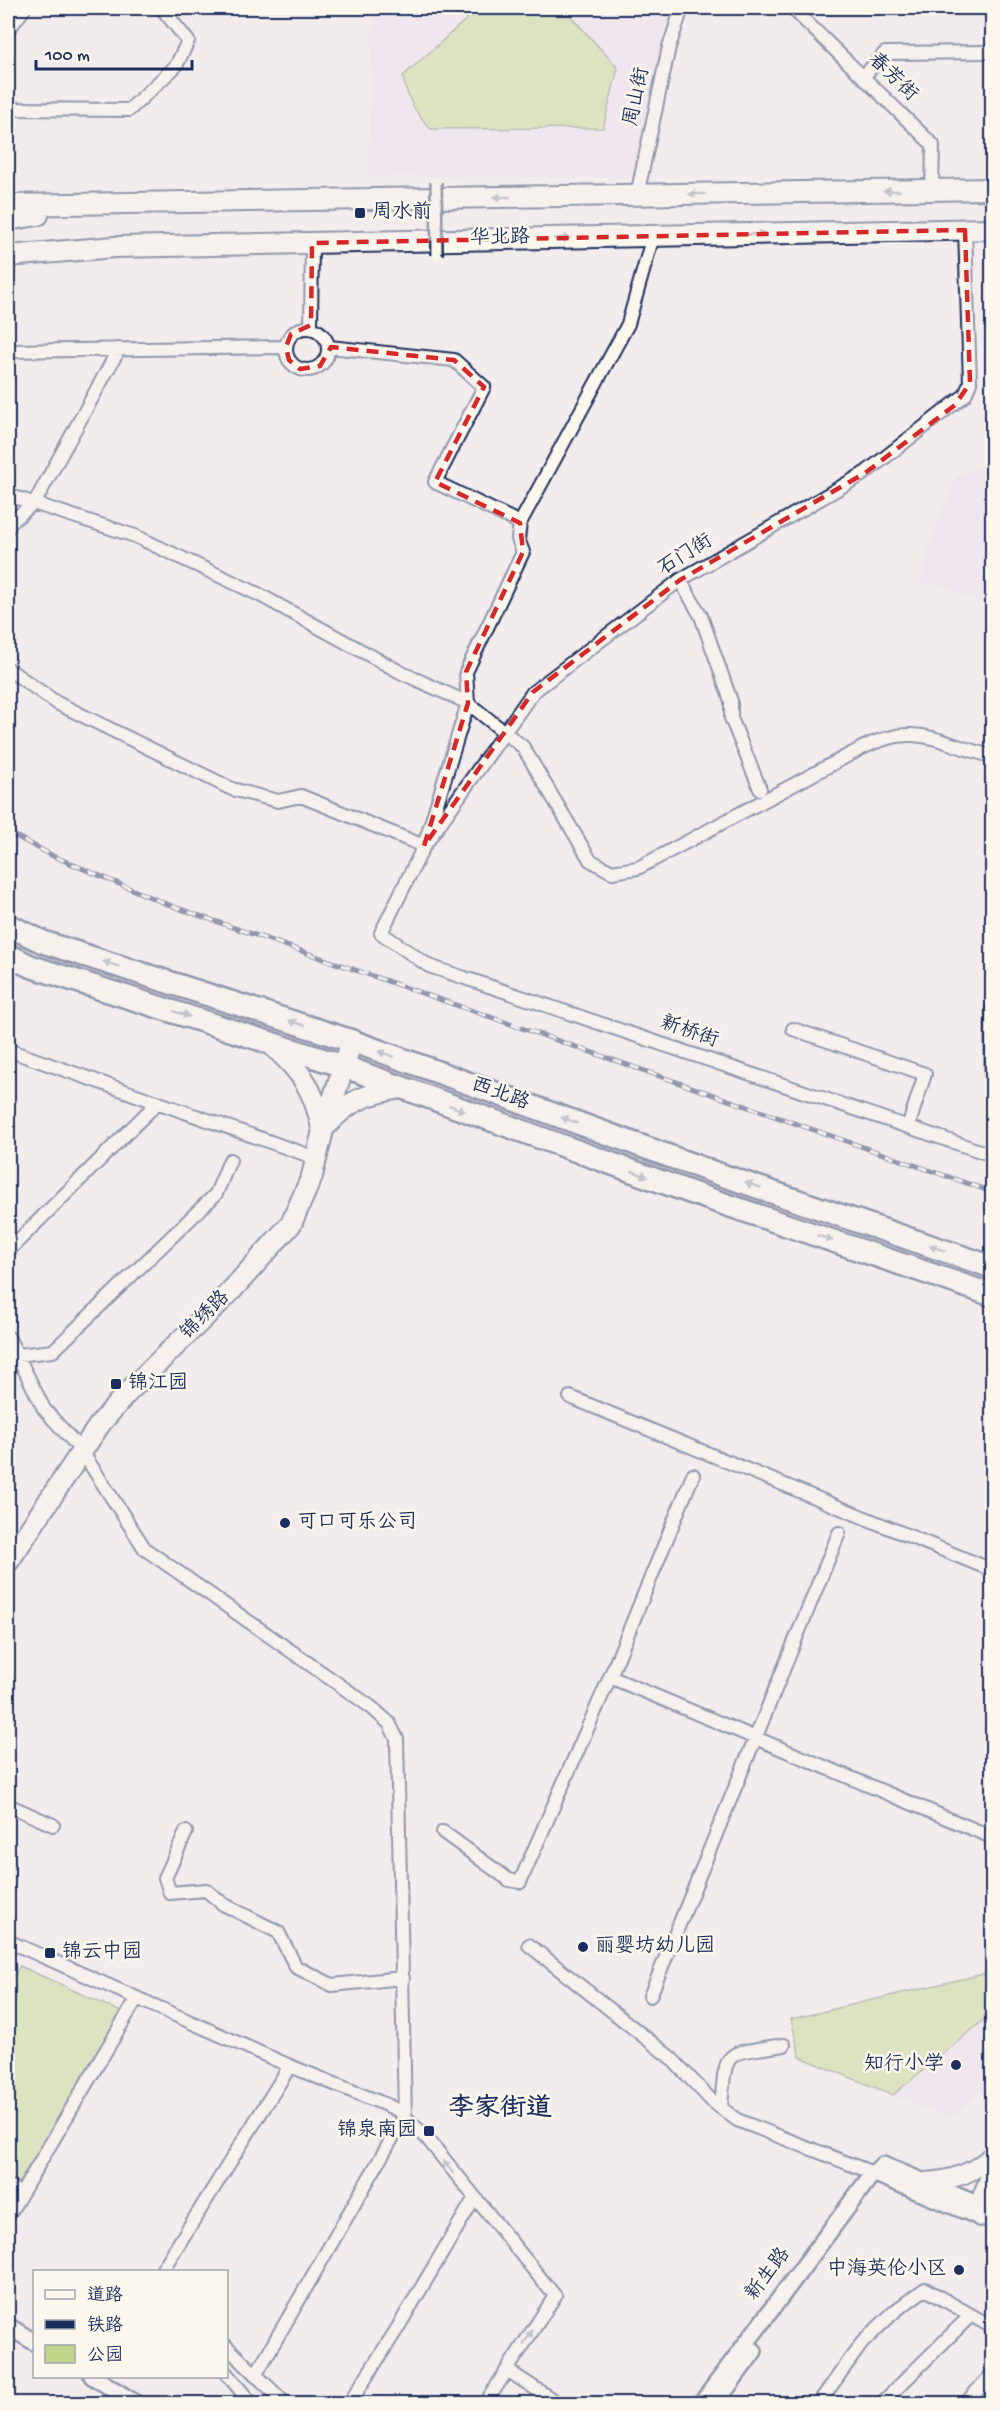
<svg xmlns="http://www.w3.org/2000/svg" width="1000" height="2411" viewBox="0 0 1000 2411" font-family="'Gochi Hand','LXGW WenKai TC',sans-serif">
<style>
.built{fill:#eadfee}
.green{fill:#c3d78c;stroke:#6f8375;stroke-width:1.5}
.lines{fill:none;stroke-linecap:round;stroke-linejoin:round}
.minor-casing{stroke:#1b2f5e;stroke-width:16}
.tertiary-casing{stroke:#1b2f5e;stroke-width:20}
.secondary-casing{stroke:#1b2f5e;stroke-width:22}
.primary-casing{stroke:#1b2f5e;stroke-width:24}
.trunk-casing{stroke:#1b2f5e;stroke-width:26}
.minor{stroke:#fbf7ec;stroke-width:12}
.tertiary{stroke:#fbf7ec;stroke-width:15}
.secondary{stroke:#fbf7ec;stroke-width:18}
.primary{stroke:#fbf7ec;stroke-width:20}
.trunk{stroke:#fbf7ec;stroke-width:21}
.rail-casing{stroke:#1b2f5e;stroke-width:5}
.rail{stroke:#fbf7ec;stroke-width:3;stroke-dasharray:9;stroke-linecap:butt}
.pedestrian-bridge-casing{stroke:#1b2f5e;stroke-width:14;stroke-linecap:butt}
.pedestrian-bridge{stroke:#fbf7ec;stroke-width:9}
.oneway{fill:#8b93a5}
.marked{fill:none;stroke:#d62828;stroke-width:4.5;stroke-dasharray:12 8;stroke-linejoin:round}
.poi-dot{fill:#1b2f5e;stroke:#fbf7ec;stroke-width:2}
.labels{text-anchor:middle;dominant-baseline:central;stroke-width:5;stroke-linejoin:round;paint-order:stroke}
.street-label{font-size:20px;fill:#1b2f5e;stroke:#fbf7ec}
.poi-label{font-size:20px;fill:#1b2f5e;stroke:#fbf7ec;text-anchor:start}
.district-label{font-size:26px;font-weight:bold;fill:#1b2f5e;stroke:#fbf7ec}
</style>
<rect width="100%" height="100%" fill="#f3eced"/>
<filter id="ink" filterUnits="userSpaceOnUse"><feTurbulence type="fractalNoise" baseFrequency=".0167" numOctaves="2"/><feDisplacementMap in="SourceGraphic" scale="12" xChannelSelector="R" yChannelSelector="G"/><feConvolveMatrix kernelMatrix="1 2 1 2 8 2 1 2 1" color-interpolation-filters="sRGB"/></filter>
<g filter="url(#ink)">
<!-- built -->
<path class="built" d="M368,8H678L635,178L368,176L372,29L375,17Z
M992,459V600L988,598L986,605L938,584H920L933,533L956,477Z
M992,1972V2083L950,2118L800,2057L791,2019Z"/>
<!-- green -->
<path class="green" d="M479,8H563L618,68L603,128L431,129C416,114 406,97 403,76Z
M20,1966L121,2012L19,2183L8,2176V1984Z
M992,1972V2013L893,2095L800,2057L791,2019Z"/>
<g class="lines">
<!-- minor casing -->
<g class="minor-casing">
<path id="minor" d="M792,8L933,145L932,190
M8,30L24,9
M863,77L885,53L992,52
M8,109L129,110L176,66L188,41L164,11L168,8
M637,195L669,47L682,8
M965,230L970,383L965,395L865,473L680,580L533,692L424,846L381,933L429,966L992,1155
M311,327L312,243
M286 349a21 21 0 1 1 42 0a21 21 0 1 1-42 0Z
M329,347L454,360L484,387L435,482L520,523
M8,351L286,347
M8,495L135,536L258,594L402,673L468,703L523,747L590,860L612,872L638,868L862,748C918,720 938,744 992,756
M8,528L11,522L35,502L119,349
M680,580L701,616L731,701V718L760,789
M8,669L57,703L232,789L278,801L301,796L424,846L468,703L466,672L523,552L518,539L520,523L628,324L653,236
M793,1029L925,1074L908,1127
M8,1050L316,1158
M991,1085L992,1008
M8,1251L156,1104
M8,1337L44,1409L81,1450L145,1549L371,1707L389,1723L397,1739L405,2116L256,2374
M8,1371L17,1355L53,1351L216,1194L230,1160
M570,1397L992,1570
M610,1677L987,1835L992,1833
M8,1805L53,1825
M186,1832L165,1878L170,1893L206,1890L223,1904L278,1932L296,1967L332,1985L403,1978
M443,1832L509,1880L520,1882L610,1677L693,1475
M8,1941L290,2066L389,2106L399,2111L426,2137L555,2296L485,2404
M529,1945L671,2058L712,2101L737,2120L873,2173
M650,1996L839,1533
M721,2108C726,2045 724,2055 784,2045
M8,2186L20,2194
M8,2216L137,1998
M980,2217L992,2222
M161,2272L290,2066
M226,2346L286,2404
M507,2370L559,2404
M226,2373L252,2404
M349,2404L397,2329L474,2199
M818,2404L862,2343L895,2311L925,2289L992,2327
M881,2404L971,2315
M965,2404L992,2374"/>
</g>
<!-- tertiary casing -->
<g class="tertiary-casing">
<path id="tertiary" d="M883,2165L989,2209
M873,2173L980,2217
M8,2326L34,2342
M92,2376L137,2404
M701,2404L873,2173L883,2165
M715,2404L754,2351"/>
</g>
<!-- secondary casing -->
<g class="secondary-casing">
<path id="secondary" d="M924,2182C950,2181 974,2174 992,2155
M980,2217L979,2205L992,2171"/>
</g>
<!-- primary casing -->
<g class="primary-casing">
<path id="primary" d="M8,205L992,189
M8,220L38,215
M8,256L115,247L992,229
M270,1043C300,1070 314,1088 322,1128
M328,1124C349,1099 371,1093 402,1088
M8,1562L100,1424L126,1394L230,1292L291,1224L312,1176L323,1130L352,1041"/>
</g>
<!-- trunk casing -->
<g class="trunk-casing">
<path id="trunk" d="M8,925L43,942L352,1041L710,1171L992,1267
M8,955L30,966L340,1065L698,1195L992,1295"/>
</g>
<!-- minor -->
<use href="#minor" class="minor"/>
<!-- tertiary -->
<use href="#tertiary" class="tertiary"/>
<!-- secondary -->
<use href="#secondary" class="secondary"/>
<!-- primary -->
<use href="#primary" class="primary"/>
<!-- trunk -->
<use href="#trunk" class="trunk"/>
<!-- rail casing -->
<g class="rail-casing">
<path id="rail" d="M8,832L53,856L169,905L992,1192"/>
</g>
<!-- rail -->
<use href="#rail" class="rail"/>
<!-- pedestrian-bridge casing -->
<g class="pedestrian-bridge-casing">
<path id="pedestrian-bridge" d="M436,182L437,255"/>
</g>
<!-- pedestrian-bridge -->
<use href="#pedestrian-bridge" class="pedestrian-bridge"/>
</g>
<!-- one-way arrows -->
<defs><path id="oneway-solid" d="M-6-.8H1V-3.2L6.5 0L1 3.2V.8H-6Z" transform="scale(1.5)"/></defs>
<g class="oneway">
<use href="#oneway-solid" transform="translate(892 191) rotate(179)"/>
<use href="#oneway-solid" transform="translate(697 194) rotate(179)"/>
<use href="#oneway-solid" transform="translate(502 197) rotate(179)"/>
<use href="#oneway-solid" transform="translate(757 234) rotate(-1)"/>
<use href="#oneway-solid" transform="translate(562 238) rotate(-1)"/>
<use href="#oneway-solid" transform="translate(111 964) rotate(-162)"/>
<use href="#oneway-solid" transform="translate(182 1014) rotate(18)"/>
<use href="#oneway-solid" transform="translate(297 1023) rotate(-162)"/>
<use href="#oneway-solid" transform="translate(386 1054) rotate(-160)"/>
<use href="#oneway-solid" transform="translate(457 1108) rotate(20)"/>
<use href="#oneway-solid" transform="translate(569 1120) rotate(-160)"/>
<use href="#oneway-solid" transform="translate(640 1174) rotate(20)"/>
<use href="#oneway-solid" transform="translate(753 1185) rotate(-161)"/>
<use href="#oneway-solid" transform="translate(825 1238) rotate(19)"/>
<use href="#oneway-solid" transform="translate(937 1248) rotate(-161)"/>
<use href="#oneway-solid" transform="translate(448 2167) rotate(-128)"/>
<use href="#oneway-solid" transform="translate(528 2337) rotate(-57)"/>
</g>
</g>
<!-- marked area -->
<path d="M0 0H1000V2411H0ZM965,230L970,383L955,405L865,473L680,580L533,692L424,846L468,703L466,672L523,552L520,523L435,482L484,387L454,360L331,347L320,366L300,369L289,360L286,347L291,334L311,325L312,243Z" fill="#f3eced" fill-opacity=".55" fill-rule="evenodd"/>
<path class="marked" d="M965,230L970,383L955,405L865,473L680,580L533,692L424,846L468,703L466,672L523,552L520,523L435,482L484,387L454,360L331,347L320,366L300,369L289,360L286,347L291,334L311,325L312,243Z"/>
<!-- markers -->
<g class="poi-dot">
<rect x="354" y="207" width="12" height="12" rx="3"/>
<rect x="110" y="1378" width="12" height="12" rx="3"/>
<circle cx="285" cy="1523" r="6"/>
<circle cx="583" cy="1947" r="6"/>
<rect x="44" y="1947" width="12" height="12" rx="3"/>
<circle cx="956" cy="2065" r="6"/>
<rect x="423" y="2125" width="12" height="12" rx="3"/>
<circle cx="959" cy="2270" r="6"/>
</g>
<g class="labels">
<!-- street labels -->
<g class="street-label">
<text transform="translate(892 78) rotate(44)">春芳街</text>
<text transform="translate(638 97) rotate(-78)">周山街</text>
<text transform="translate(500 239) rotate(-1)">华北路</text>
<text transform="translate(686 556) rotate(-32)">石门街</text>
<text transform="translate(689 1033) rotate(19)">新桥街</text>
<text transform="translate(500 1095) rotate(20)">西北路</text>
<text transform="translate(206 1316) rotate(-45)">锦绣路</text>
<text transform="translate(769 2275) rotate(-53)">新生路</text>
</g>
<!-- poi labels -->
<g class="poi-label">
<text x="372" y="213">周水前</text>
<text x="128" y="1384">锦江园</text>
<text x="297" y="1523">可口可乐公司</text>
<text x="595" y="1947">丽婴坊幼儿园</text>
<text x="62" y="1953">锦云中园</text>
<text x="944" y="2065" text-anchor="end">知行小学</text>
<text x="417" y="2131" text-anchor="end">锦泉南园</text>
<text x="947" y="2270" text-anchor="end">中海英伦小区</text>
</g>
<!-- district labels -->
<g class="district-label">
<text x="500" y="2110">李家街道</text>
</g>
</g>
<!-- margin -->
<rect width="1000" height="2411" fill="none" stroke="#fbf7ec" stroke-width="30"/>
<rect x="15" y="15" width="970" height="2381" fill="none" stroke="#1b2f5e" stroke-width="2" filter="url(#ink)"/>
<!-- legend -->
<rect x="33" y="2270" width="195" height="108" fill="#fbf7ec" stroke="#a1a7b3" stroke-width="1.5"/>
<rect x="45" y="2290" width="30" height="9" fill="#fbf7ec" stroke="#a1a7b3" stroke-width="1.5"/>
<text x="87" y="2300" font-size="18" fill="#1b2f5e">道路</text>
<rect x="45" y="2320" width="30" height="9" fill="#1b2f5e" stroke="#a1a7b3" stroke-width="1.5"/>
<text x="87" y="2330" font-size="18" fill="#1b2f5e">铁路</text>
<rect x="45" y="2345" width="30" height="18" fill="#c3d78c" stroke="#a1a7b3" stroke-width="1.5"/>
<text x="87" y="2360" font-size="18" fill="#1b2f5e">公园</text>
<!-- scale -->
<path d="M36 60v9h156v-9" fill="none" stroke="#1b2f5e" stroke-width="3"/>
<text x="45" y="60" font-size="18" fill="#1b2f5e" stroke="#fbf7ec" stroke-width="4.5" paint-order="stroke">100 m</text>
</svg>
